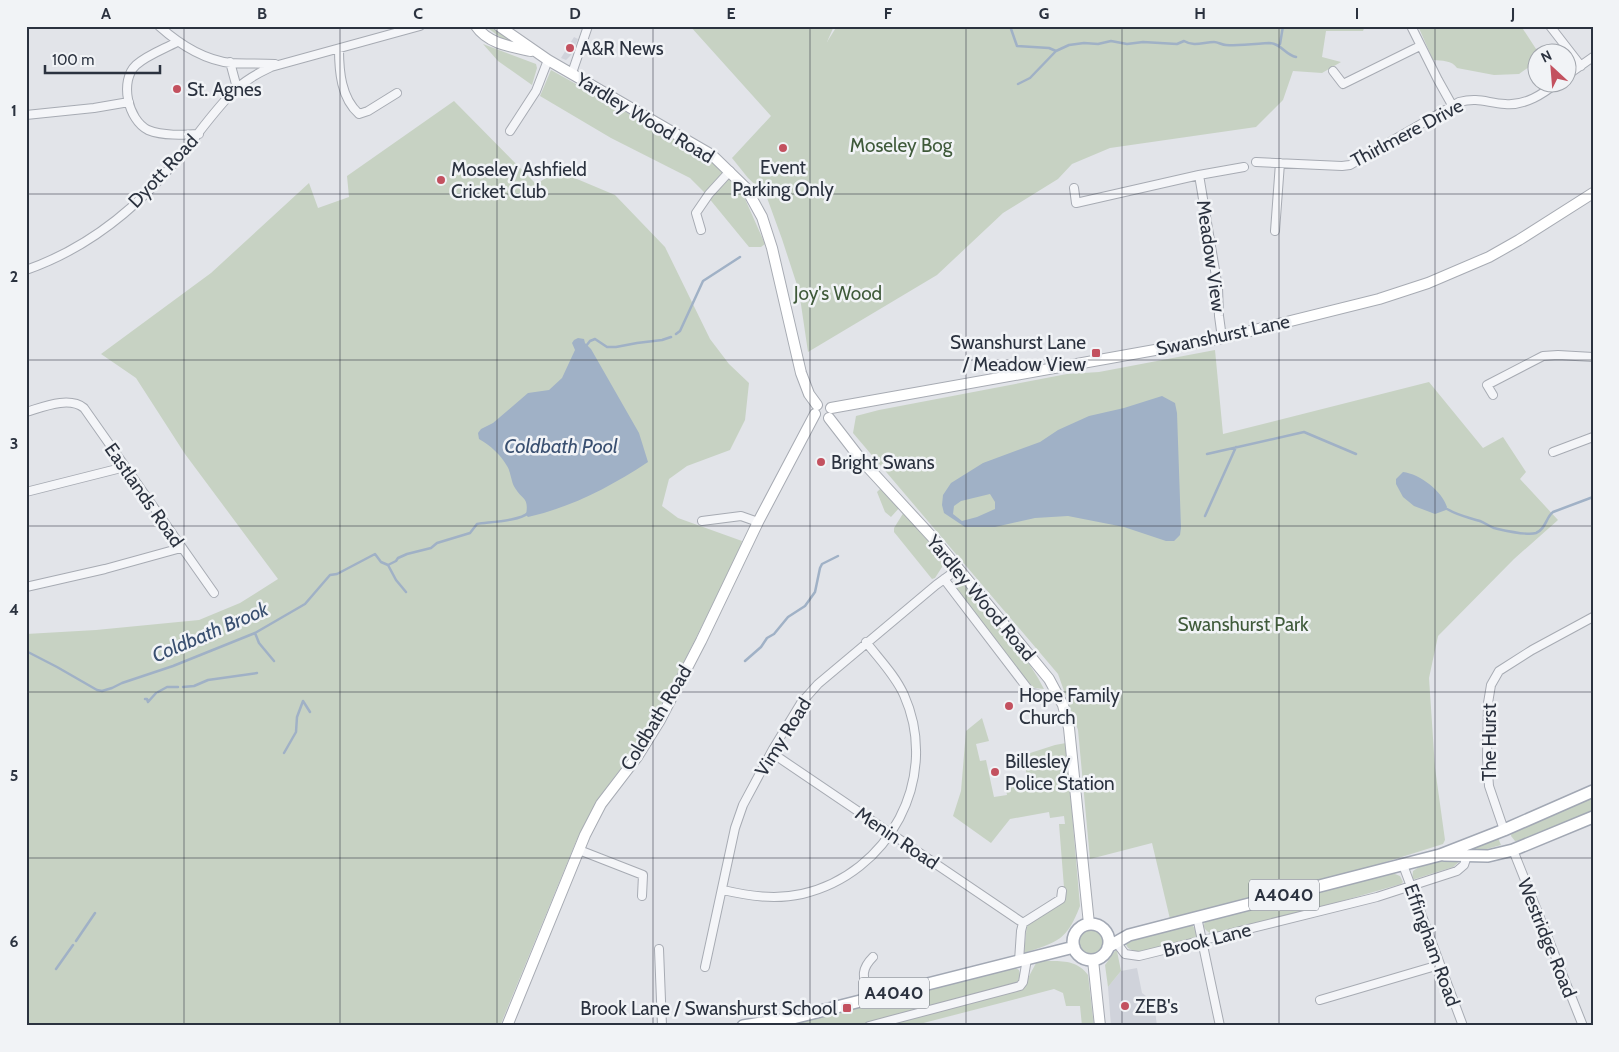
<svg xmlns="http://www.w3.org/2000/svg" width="1619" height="1052" viewBox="0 0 1619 1052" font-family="Cabin,sans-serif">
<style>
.built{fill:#d0d3db}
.green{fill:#c7d2c3}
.water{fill:#a0b1c6;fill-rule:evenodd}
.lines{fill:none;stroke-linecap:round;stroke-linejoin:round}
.stream{stroke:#a0b1c6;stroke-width:2.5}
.street-casing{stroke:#a7abb3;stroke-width:10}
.secondary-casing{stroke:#a7abb3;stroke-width:12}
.primary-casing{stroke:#a2a8b4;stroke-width:14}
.street{stroke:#f4f5f8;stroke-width:8}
.secondary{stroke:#fff;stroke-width:10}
.primary{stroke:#fff;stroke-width:11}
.grid{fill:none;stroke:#2b323f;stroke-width:1;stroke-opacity:0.55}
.poi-dot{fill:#c3515f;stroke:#f1f3f6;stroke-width:2}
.labels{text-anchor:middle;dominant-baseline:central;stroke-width:5;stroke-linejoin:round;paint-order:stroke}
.shield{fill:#f1f3f6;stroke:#666c76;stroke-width:1}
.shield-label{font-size:18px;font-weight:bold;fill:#2b323f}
.poi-label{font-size:19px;fill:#2b323f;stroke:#f1f3f6;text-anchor:start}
.street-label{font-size:19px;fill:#2b323f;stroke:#f1f3f6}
.park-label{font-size:19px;fill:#3f5a3a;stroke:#f1f3f6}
.water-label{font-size:20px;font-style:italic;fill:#394f70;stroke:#f1f3f6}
.neatline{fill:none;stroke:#2b323f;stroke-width:2}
.grid-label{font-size:16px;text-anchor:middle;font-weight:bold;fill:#2b323f}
</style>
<rect width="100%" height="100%" fill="#e2e4e9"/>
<!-- built -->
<path class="built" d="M574,37L578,39L571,55L566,60L561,58Z
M1137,968L1142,993L1154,1002L1157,1026H1111L1108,987L1121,971Z"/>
<!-- green -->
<path class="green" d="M485,26H494L514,41L513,43L504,40Z
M690,26H834L827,42L837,26H1365L1363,31H1326L1322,57L1341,62L1322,73L1293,71L1283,100L1256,127L1110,148L1072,164L1058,179L1003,213L937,275L808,352L799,291L782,239L766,195L748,178L732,158L771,116Z
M1418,26H1521L1538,52H1536V62L1519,74L1494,75L1457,68C1452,60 1442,61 1433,60Z
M483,44L536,64L537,68L532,85L498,61Z
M551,70L706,157L716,165L742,192L765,244L761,247H749L703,191L690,178L611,138L540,96Z
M454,101L536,184L558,171L615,195L665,247L710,339L729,364L749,383L745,420L730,450L687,466L669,479L662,506L678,518L742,541L740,548L694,642L643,739L601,795L577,839L500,1026H26V634L96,630L199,620L240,603L278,579L185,454L136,378L101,354L211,273L309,183L318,208L349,197L347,176Z
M1215,350L1223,434L1429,382L1483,448L1503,437L1526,472L1520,479L1558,520L1514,559L1438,636L1429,678L1435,768L1445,840L1443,844L1373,866L1170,919L1152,843L1090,859L1078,730L1058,674L853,433L856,416L879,410L1067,374L1099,372Z
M882,487L900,507L891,517L885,512L877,492Z
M904,512L942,556L944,564L935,578L932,579L894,532V528Z
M956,581L964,585C990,616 1026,653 1044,689L1035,688L1025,683L952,586V582Z
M982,718L989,741L976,744L980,761L986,760L994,797L1007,795L1005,784L1027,778L1024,755L1055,745L1066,743L1080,906C1067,940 1058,942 1024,953L1027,924L1065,900L1059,824H1065L1064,816L1050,818L1049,812L1010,819L991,843L953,816L961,791L966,731Z
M1593,794V810L1524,840L1515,841L1511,836L1512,831Z
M1493,838H1498L1501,845L1480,851L1475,850V846Z
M1455,857L1460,861L1453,867L1415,879H1412L1413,871L1422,865Z
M1390,872L1400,876L1403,882L1401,884L1304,912L1212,934C1204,930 1202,927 1206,919Z
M1191,924C1195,928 1197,931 1196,937L1191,940L1136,952L1128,948L1124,941Z
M1078 942a13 13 0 1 1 26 0a13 13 0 1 1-26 0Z
M1115,951H1117L1121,971L1108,987L1105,965Z
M1042,961C1059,961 1077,959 1088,975L1094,1026H1082L1080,1006H1066L1063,993L1054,989L912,1026H799L801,1021L1014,967L1019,970L1020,975L1018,981L1011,985L1026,982L1036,963Z"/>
<!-- water -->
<path class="water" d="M578,338L584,339L585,343L591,349L639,433L648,462C610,487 572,507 528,517L526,515C529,497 523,501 515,488C511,482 511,472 507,466C501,455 490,445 479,439L478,433L481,429L493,423L528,393L549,390L562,378L575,350L572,343L574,340Z
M1162,396L1175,403L1177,413L1181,528L1180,535L1174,541H1166L1124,527L1068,516L1035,518L995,527H965L944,513L942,505L943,495L951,483L983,463L1040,442L1058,430L1089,416L1124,408ZM990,494L995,502V509L977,517L962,521L953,514L954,506L961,501Z
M1403,472C1420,474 1442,491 1447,507L1446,510L1435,514L1414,506L1403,497L1396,484V479Z"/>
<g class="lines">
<!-- stream -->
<path class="stream" d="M1010,26L1017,46L1049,48L1056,51
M1280,44L1283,26
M1018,84L1030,78L1056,51L1069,45L1084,43L1098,44L1111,41L1127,44L1143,42L1177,44L1184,41C1194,47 1204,42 1214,42C1218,42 1222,45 1226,45C1240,46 1255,44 1269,43C1281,43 1285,55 1296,57
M676,334L680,331L703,281L740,257
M586,346L590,341L595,339L607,347H616L637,343L662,340L671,337
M1207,454L1304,432L1356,454
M1447,509C1459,516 1467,517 1480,521C1485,523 1489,526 1494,528C1503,530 1527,536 1536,533C1546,529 1546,517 1553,512L1593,497
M1205,516L1236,447
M388,565L396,580L406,592
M255,633L259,643L274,661
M26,651L57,667L97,690L102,691L112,688L122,683L173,666L255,633L305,604L330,575L337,574L375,554L381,562L388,565L396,561L398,558L407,554L431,548L437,543L470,533L477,524C489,522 520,521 528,513
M745,661L761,647L767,638L774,634L788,617L805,606L815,592L820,568L822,564L838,556
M183,687L194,686L208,680L257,673
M158,692L167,687H178
M145,699H147L148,702L156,693
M303,701L310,712
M284,753L296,732L297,717L303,701
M76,941L95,913
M56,969L73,945"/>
<!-- street casing -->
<g class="street-casing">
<path id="street" d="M159,26C179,44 204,60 231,63C246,64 260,63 275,64
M1411,26L1438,80L1452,105
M1550,26L1581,66
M177,42C164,49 147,55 136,65C119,81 128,120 148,130C163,136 183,135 199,134
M339,49C339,71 341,98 359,114L368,111L397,93
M230,62L237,88
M1333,71L1343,84L1420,46
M572,73L588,26
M1566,76L1593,57
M26,115L94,108L129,102
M510,131L536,91L548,60
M1256,162L1342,166L1350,165L1459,102C1479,97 1487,103 1505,104C1525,106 1543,94 1558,82
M1074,188L1076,203L1199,175
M701,230L696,213L709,194L730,171
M1275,231L1280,163
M26,270C86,249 135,210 175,162C196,138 213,111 236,89C246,80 258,73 271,67L420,26
M1222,338L1219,316L1218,288L1199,175L1244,167
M1493,395L1487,385L1543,356L1558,355L1593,357
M26,412C43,407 69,396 84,408L214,593
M1553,452L1593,437
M26,492L125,467
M702,521L741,516L758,522
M944,579L1031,693L1037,694
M26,587L105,569L181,548
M772,753L1023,923
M1504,830L1489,786L1487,758L1488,703L1491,685L1499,671L1532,650L1593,617
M579,850L643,875L642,896
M1513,850L1583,1026
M1403,865L1463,1026
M723,890C749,896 775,900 802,894C889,874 941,778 904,695C895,675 879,659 866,642
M1197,917L1220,1026
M1116,942L1125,954L1139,956L1377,897L1457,871L1464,865L1467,856
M659,949L662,1026
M1019,961L1021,931L1023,923L1061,899L1062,891
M705,967L735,828L743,805L773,749L801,703L818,684L936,585L958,569
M869,999C865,980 858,972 873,957
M1320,1000L1439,965
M869,1026L1020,986L1023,982L1027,959"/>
</g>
<!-- secondary casing -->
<g class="secondary-casing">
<path id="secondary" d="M476,26C488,44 512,47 531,51
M499,26L548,60L712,155L746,188L762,217L772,248L801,373L809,394L817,405
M831,408L1222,338L1379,299L1428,283L1489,257L1519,240L1593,193
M829,418L863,462L934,539L1049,679L1063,705L1069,728L1089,924
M1093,960L1100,1026
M507,1026L585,835L601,804L637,757L660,720L701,641L758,522L815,414"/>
</g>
<!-- primary casing -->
<g class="primary-casing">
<path id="primary" d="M1444,855L1488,856L1513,850L1593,817
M1073 942a18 18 0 1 1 36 0a18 18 0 1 1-36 0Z
M1108,947L1129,935L1440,855L1504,830L1593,791
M743,1026L793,1018L1074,947"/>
</g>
<!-- street -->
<use href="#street" class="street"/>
<!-- secondary -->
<use href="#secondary" class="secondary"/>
<!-- primary -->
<use href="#primary" class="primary"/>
</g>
<!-- grid -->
<path class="grid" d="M184,26V1026M340,26V1026M497,26V1026M653,26V1026M810,26V1026M966,26V1026M1122,26V1026M1279,26V1026M1435,26V1026M26,194H1593M26,360H1593M26,526H1593M26,692H1593M26,858H1593"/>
<!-- markers -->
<g class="poi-dot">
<circle cx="570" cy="48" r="5"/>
<circle cx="177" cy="89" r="5"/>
<circle cx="783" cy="148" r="5"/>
<circle cx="441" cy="180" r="5"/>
<rect x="1091" y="348" width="10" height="10" rx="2.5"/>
<circle cx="821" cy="462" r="5"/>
<circle cx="1009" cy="706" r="5"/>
<circle cx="995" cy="772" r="5"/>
<circle cx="1125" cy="1006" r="5"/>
<rect x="842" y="1003" width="10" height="10" rx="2.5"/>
</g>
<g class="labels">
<!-- shield labels -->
<g class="shield">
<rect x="1249" y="879.5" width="70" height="31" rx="4"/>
<rect x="859" y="977.5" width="70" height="31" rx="4"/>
</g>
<g class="shield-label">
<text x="1284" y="895">A4040</text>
<text x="894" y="993">A4040</text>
</g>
<!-- poi labels -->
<g class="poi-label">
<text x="580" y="48">A&amp;R News</text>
<text x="187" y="89">St. Agnes</text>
<text x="783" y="167" text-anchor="middle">Event<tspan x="783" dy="22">Parking Only</tspan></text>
<text x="451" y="169">Moseley Ashfield<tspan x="451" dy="22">Cricket Club</tspan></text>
<text x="1086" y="342" text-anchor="end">Swanshurst Lane<tspan x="1086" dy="22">/ Meadow View</tspan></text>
<text x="831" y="462">Bright Swans</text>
<text x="1019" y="695">Hope Family<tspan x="1019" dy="22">Church</tspan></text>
<text x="1005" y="761">Billesley<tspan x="1005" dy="22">Police Station</tspan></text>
<text x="1135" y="1006">ZEB's</text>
<text x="837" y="1008" text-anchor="end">Brook Lane / Swanshurst School</text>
</g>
<!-- street labels -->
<g class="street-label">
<text transform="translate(645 118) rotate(31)">Yardley Wood Road</text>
<text transform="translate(1407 133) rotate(-28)">Thirlmere Drive</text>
<text transform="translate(163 171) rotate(-47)">Dyott Road</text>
<text transform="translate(1211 256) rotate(82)">Meadow View</text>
<text transform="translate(1223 335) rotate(-12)">Swanshurst Lane</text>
<text transform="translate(144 495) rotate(55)">Eastlands Road</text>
<text transform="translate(981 598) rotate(50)">Yardley Wood Road</text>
<text transform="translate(656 718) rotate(-59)">Coldbath Road</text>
<text transform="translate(783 737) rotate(-58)">Vimy Road</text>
<text transform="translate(1489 742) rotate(-90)">The Hurst</text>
<text transform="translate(897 838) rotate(34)">Menin Road</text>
<text transform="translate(1547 938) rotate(68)">Westridge Road</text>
<text transform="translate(1207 940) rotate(-14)">Brook Lane</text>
<text transform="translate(1432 945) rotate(70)">Effingham Road</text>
</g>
<!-- park labels -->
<g class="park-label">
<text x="901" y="145">Moseley Bog</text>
<text x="838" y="293">Joy's Wood</text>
<text x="1243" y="624">Swanshurst Park</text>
</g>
<!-- water labels -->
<g class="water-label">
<text x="561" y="446">Coldbath Pool</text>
<text transform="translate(210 632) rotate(-23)">Coldbath Brook</text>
</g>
</g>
<!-- border -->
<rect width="1619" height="1052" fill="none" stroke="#f1f3f6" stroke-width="55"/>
<!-- north arrow -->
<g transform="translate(1552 68) rotate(334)"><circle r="24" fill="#f1f3f6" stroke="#a2a6ad"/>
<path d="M0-4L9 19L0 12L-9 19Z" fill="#c3515f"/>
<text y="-8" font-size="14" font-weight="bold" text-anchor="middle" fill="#2b323f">N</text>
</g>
<!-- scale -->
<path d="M45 65v8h115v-8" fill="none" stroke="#2b323f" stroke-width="2.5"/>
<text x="52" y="65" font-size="15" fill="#2b323f" stroke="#f1f3f6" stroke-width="4" paint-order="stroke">100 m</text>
<rect x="28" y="28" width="1564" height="996" class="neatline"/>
<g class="grid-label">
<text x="106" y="19">A</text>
<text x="262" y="19">B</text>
<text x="418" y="19">C</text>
<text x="575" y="19">D</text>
<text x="731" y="19">E</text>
<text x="888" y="19">F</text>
<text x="1044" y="19">G</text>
<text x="1200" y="19">H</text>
<text x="1357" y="19">I</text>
<text x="1513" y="19">J</text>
<text x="14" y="116">1</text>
<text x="14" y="282">2</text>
<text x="14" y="449">3</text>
<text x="14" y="615">4</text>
<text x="14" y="781">5</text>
<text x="14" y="947">6</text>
</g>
</svg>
